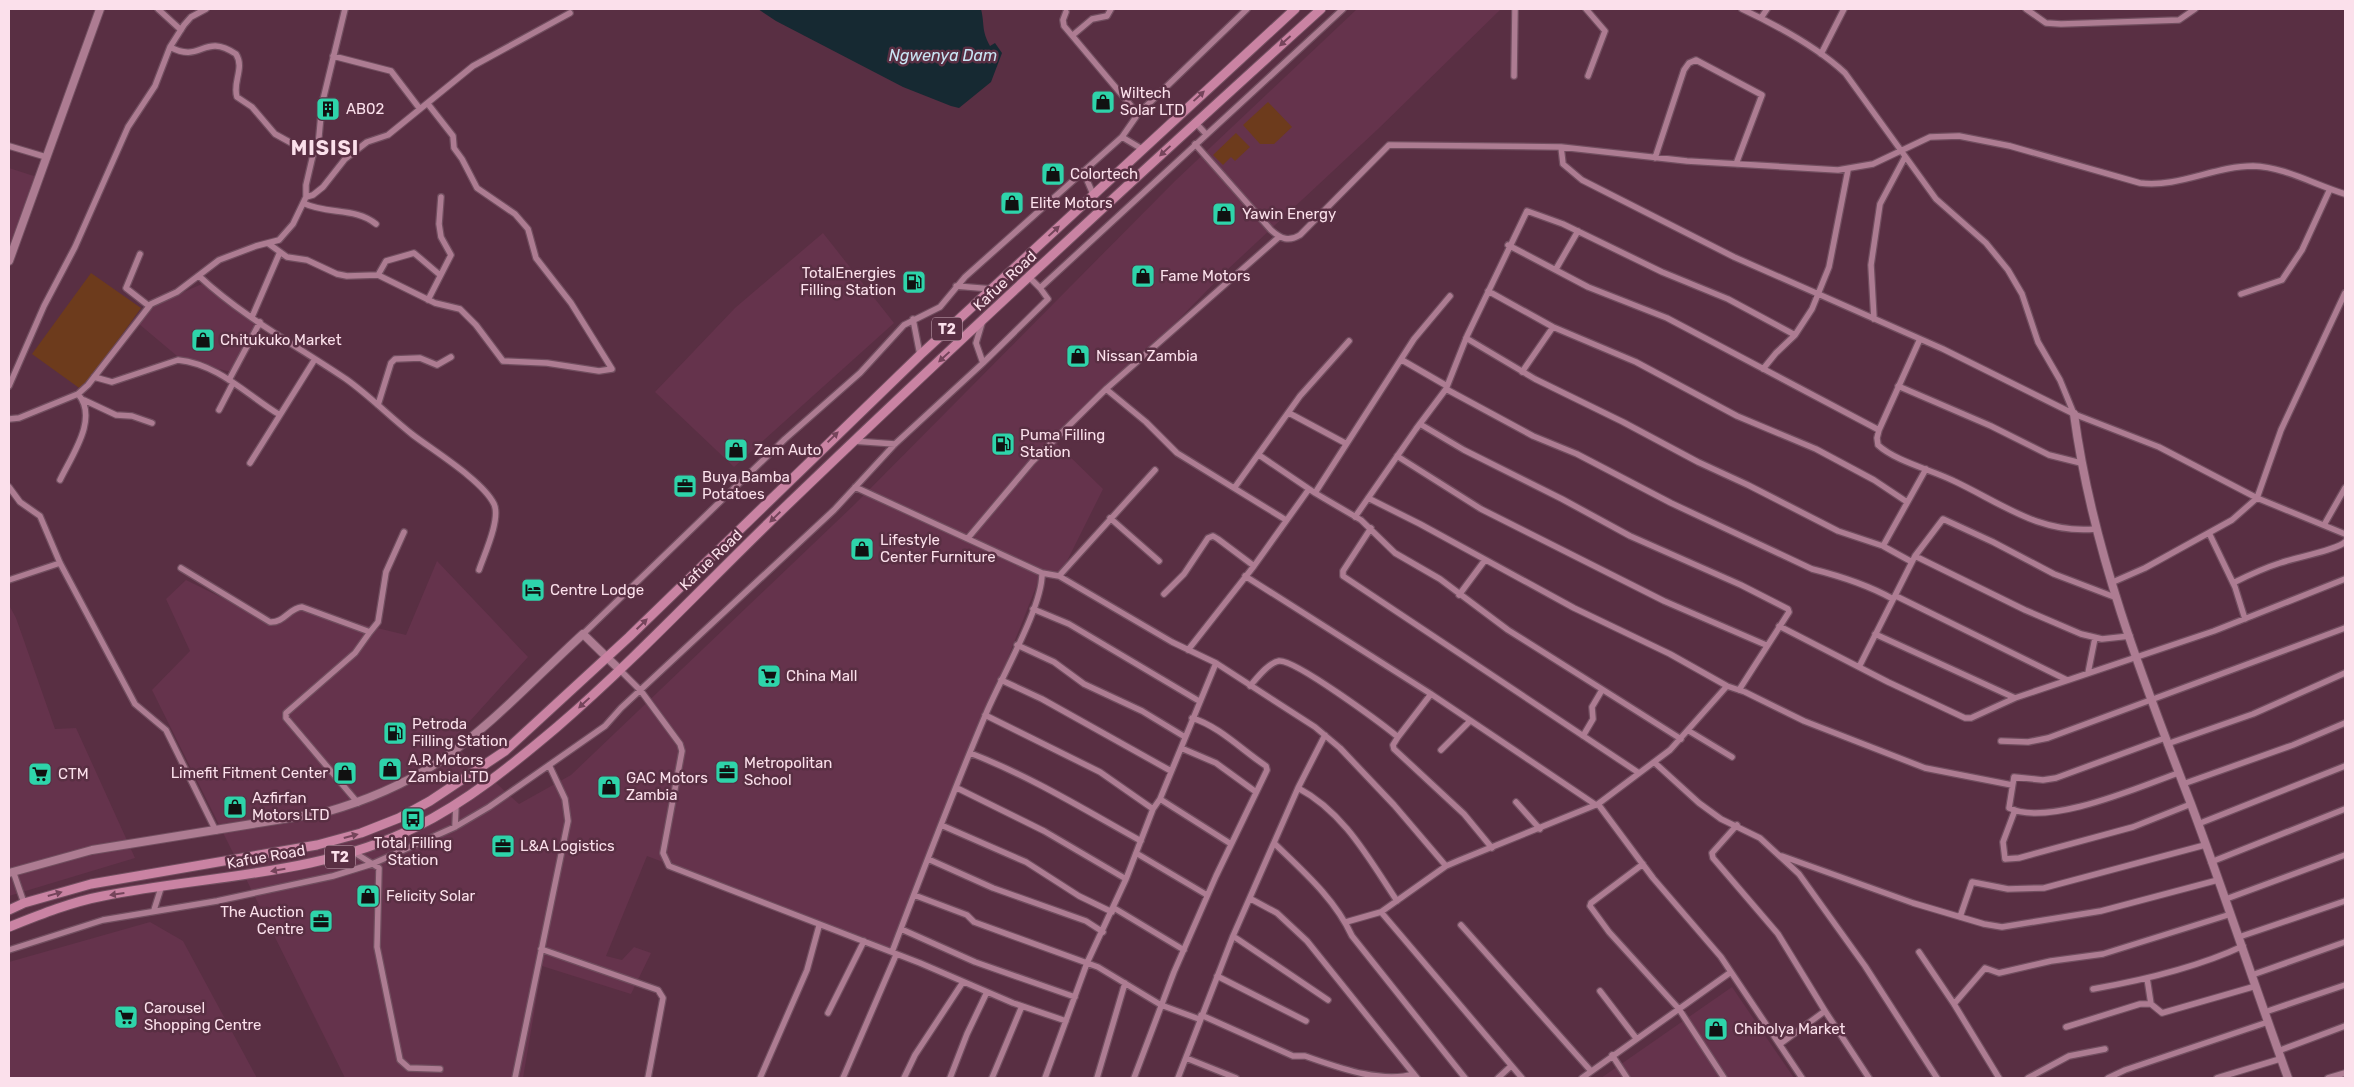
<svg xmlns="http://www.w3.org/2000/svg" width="2354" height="1087" viewBox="0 0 2354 1087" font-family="Rubik,sans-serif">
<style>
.built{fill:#65334c}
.green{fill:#6d3b1c}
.water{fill:#162932}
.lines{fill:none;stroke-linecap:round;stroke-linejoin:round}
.street-casing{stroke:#714e5f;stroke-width:8}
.secondary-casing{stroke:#714e5f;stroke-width:10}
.primary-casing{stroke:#714e5f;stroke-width:11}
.street{stroke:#ad7c92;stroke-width:5.5}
.secondary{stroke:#ad7c92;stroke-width:8}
.primary{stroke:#ca83a3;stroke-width:9}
.oneway{fill:#75445b}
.labels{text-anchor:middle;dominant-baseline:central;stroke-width:5;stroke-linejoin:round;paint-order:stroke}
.shield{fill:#592f43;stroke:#caabb9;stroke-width:1}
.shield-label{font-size:14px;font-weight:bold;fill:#fbe0eb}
.poi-label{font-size:15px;fill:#fbe0eb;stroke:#592f43;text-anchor:start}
.street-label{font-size:15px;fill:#fbe0eb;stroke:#592f43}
.water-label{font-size:16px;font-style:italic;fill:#c9e5f4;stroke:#592f43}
.district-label{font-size:20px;font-weight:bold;letter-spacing:1px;fill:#fbe0eb;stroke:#592f43}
</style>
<rect width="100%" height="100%" fill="#592f43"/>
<!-- built -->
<path class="built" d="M1357,9H1501L1378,129L1227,270L1057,444L1103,489L1062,571L1038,582L893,949L647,856L606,956L622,960L634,947L651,953L631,994L542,966L523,1078H345L152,690L190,651L166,599L186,580L277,625L299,609L406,635L437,561L528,657L451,742L519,804L571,775L855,504L1175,181Z
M9,168L37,177L9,248Z
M823,233L894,323L734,467L655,392L735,308Z
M202,284L257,324L232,372L183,361L139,324L156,304Z
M9,605L16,618L55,729L76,728L135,858L9,896Z
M150,922L183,941L257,1078H9V962Z
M1732,987L1794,1078H1601Z"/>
<!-- green -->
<path class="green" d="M1268,102L1292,127L1274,144H1260L1243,125Z
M1236,133L1250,147L1235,161L1231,157L1223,165L1213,155Z
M91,273L141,308L82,390L32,354Z"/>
<!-- water -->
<path class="water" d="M758,9H981C985,26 981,29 990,46L995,43L1002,53L991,82L959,108L951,106L903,87L776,21Z"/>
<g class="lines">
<!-- street casing -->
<g class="street-casing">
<path id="street" d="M158,9L181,30
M1586,9L1605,31L1588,76
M1742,9C1776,25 1817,47 1845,73L1936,199L1986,243L2008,270L2022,294L2038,342L2060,380L2074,414
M2026,9L2046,23L2061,24L2179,20L2195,9
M1066,12L1063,20L1064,26L1138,114
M1761,18L1767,9
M1073,35L1092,19L1107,16L1111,9
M170,47C202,64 203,32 236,54C245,68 232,83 237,97L252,107L275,134L313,155L306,185V197
M1821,54L1844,9
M333,56L391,71L420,109
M1514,76L1515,9
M1195,122L1206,134
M1122,137L1142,149
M1195,144L1271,230C1281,239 1289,242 1300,235L1389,145L1561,147L1687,161L1838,170L1873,164L1930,137L1959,136L2010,146L2140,183C2178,188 2215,166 2253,166C2285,167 2315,185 2345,194
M9,146L46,157
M1561,147L1563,164L1582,180L1734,257L1943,349L2074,414L2159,447L2257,498L2345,534
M313,155L318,147L322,104L345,9
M1655,158L1684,70L1689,63L1696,60L1762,95L1736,164
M1083,171L1093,194
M303,203C328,215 355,207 376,224
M269,244L287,257L307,260L337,274L347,276L378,275L435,303L460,309L476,325L503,361L547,363L599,371L612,369L571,303L536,258L528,229L515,214L477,188L462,159L454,148L453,136L428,104
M1508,245L1588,287L1667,318L1879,430
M140,254L126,288L149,306
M1556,269L1578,231
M378,275L386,261L414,253L440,275
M199,276C243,317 297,346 346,379C370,396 390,417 413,435C434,451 483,481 494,504C501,519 484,555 479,570
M1030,278L1040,288L1343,9
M956,286L992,289
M1488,291L1553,327L1636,362L1737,416L1816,449L1874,480L1907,502
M2241,294L2282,280L2302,250L2330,189
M428,300L451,255L441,237L439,224L441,197
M252,317L280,252
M913,319L920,355
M1874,319L1871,265L1880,204L1905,157
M1466,338L1535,379L1623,422L1698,462L1748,485L1838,531L1883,546L1912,562
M1920,339L1879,430L1877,438L1878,445C1895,461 1932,470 1954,481C2001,503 2039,534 2095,529
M1402,360L1447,386
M983,363L1048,299L1040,288
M1763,369L1776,353L1795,335L1812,309L1829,267L1848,170
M1522,372L1553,327
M94,377L112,382L178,360C218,364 247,395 280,415
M229,380L260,322
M9,386L44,306L75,247L128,127L155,86L170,47L184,25L191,17L206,9
M1898,386L1991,426L2049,455L2081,463
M1106,389L1146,422L1177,453L1286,520
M1446,389L1533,436L1577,454L1671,503L1812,569C1840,576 1868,585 1893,599
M84,400L116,415L132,416L152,423
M378,405L391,363L395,359L420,358L437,365L451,357
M219,410L233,383
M1289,413L1345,443
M9,419L19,418L78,394L88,385L151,304L177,292L219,260L256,246L279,240L293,224L306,197L313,195L323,187L345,159L367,142L388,135L473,66L570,13
M1420,424L1464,450L1562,499L1630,536L1741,585L1788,609L1789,612L1739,690
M853,441L895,444
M1259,455L1315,493L1361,520L1395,553L1440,579L1508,630L1681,739
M1397,456L1481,509L1664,601L1766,645
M250,463L315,359
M60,480C72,455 99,418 78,394
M9,487L20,502L40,516L60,563L135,704L166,730L216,831
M855,487L1042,573L1059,576L1172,642L1216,663L1315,727L1340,748L1394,805L1446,866
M1235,487L1300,396L1349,341
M1315,493L1414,339L1450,296
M1368,498L1420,524L1574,608L1670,654L1727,686L1745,692L1804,721L1925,768L2012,785
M1355,517L1416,429L1446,389L1467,336L1527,211L1563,224L1662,272L1728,299L1795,335
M1110,518L1159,561
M2324,525L2345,488
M1371,528L1343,571V576L1639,773
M2209,533L2235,587L2245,619
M968,538L1032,462L1106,389L1279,237
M1883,546L1926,469
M1915,556L2025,610L2081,634L2102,639L2130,636
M181,568L270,622C284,623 289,608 302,607L370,632L378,622L386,572L404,532
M1059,576L1155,470
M1245,576L1431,694L1596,805
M9,580L60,563
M2113,582L2145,568L2232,520L2257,498L2281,430L2345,293
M2233,583C2249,575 2264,568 2280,563C2294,558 2337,550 2345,542
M1164,594L1184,574L1208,538L1213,536L1218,539L1254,566
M1459,595L1485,560
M1896,596L2067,680
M1033,609L1069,624L1199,701
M1779,626L1888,682L1965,718H1971L2015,698L2214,631L2345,579
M583,634L785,439L860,373L904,325L940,307L965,277L1122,137L1138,114L1247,9
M1875,634L2015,698
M1017,645L1054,662L1084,684L1142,711L1185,737
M1188,650L1254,566L1309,489
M1859,667L1915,556L1943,519L1993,542L2054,574L2117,598
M620,670L641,691L680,744L682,751L663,853L669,866L920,963L1013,1003L1066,1021
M2088,673L2095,638
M1001,680L1042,699L1171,771
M1250,686C1257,678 1268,663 1279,661C1295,659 1382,724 1398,737L1393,745L1394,749L1464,814L1492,848
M985,715L1100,772L1153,809
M1689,731L1732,757
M1583,736L1593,719L1592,707L1602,690
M1398,737L1431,694
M2165,738L2056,778L2043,780L2014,777L2009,808C2048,827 2139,787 2178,773
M2001,741L2028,742L2048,738L2345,628
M2167,744L2253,714L2345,673
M1181,748L1216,763L1256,792
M1441,750L1470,721
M970,753C1030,776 1085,810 1141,841
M1655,763L1699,803L1721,819L1760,838L1799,874L1865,966L1937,1078
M2183,784L2293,745L2345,723
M957,788L1044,831L1126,879
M1298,788C1344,812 1369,859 1397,901
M1160,799L1231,844
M1516,802L1540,829
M358,803L286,718V713L355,653L370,632
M1598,804L1653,878L1721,957L1802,1078
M2015,810L2003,842L2005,859L2019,858L2133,827L2191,804
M2198,824L2345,766
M941,825L1026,862L1079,896L1112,912
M1737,825L1712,853L1713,858L1778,934L1825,1011
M455,827L456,805
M1275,844C1304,872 1335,899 1352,936L1465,1078
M355,853L379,868L377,947L400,1060L409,1068L440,1069
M1136,853L1207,895
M1782,856L1913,903L1984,924L2002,927L2101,911L2218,880
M928,859L993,888L1086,921L1103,932
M2211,862L2345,809
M1643,864L1591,903L1590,906L1609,932L1679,1009L1724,1078
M13,871L24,903
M914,895L967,915L974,922L1098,967L1161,1005L1199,1019
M1251,899L1277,913L1307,941L1417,1078
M2226,899L2345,855
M1114,908L1184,950
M154,910L161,888
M1381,912L1522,1078
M1960,917L1972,882L2008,889L2044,888L2205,845
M1346,922L1381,912L1446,866L1460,860L1598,804L1670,750L1727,686
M1461,925L1591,1071
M901,929L975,962L1075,997
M1233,936L1328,1000
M2239,937L2345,901
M541,949L658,990L663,998L648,1078
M9,950L103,920L217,901L333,876L372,864L455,827L489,807L605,726L621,708L834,510L895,444L983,363L976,343L982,323
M892,952C922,873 952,794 985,716C999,681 1043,607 1042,573
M1919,952L1954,1004L1999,1078
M2252,975L2345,942
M1217,976L1306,1021
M2147,978L2151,1004L2162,1013L2256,986
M2093,989C2144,980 2196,968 2243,946
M1600,991L1636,1038
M1954,1004L1985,968L1999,973L2051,961L2103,954L2231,914
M2265,1012L2345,985
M828,1013L864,941
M1201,1015L1293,1056H1305C1337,1067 1381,1084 1414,1074
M2066,1027L2140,1004H2151
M1780,1044L1825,1011L1869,1078
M2278,1051L2345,1026
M1612,1055L1627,1078
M1186,1058L1236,1078
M515,1078L568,821L565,799L549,765
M760,1078L807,970L819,926
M843,1078L896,955
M904,1078L915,1055L963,982
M950,1078L967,1034L987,992
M992,1078L1022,1006
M1045,1078L1087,963L1126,879L1153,809L1160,799L1216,663
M1097,1078L1125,983
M1134,1078L1174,972L1216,876L1267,770L1266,766C1243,751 1219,726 1192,718
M1178,1078L1233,936L1298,788L1325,735
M1498,1078L1511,1066
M1582,1078L1731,972
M2028,1078L2069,1056L2105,1049
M2108,1078L2125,1070L2268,1022
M2217,1078L2280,1059
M2328,1078L2345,1073"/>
</g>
<!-- secondary casing -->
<g class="secondary-casing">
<path id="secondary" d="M9,261L100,9
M2074,414C2092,549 2142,678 2191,804C2225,895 2255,987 2288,1078
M9,873L92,850L326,812C365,801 403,785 437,763C490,727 536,677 583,634L620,670"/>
</g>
<!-- primary casing -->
<g class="primary-casing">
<path id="primary" d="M9,910L24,903L91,884L317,845L361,833L399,818L430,801L505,751L629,637L920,355L1295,9
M9,927C39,915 71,902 103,896C208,875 318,876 416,827C468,801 512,765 557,727C636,659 707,582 783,509C959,339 1140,173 1321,9"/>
</g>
<!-- street -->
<use href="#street" class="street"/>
<!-- secondary -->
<use href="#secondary" class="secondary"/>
<!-- primary -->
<use href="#primary" class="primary"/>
</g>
<!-- one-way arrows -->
<defs><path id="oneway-solid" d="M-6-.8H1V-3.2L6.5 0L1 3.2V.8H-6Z" transform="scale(1.25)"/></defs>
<g class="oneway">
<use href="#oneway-solid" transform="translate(1285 41) rotate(138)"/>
<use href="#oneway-solid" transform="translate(1199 96) rotate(-43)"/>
<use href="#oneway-solid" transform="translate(1165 151) rotate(137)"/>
<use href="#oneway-solid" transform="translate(1054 231) rotate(-43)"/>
<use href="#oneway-solid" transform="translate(944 357) rotate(137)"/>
<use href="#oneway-solid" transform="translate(833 437) rotate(-44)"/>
<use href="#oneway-solid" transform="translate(775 517) rotate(136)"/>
<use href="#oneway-solid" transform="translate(642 624) rotate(-44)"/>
<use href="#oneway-solid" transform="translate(584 703) rotate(137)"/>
<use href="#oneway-solid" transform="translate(351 836) rotate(-15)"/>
<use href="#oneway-solid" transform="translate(278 870) rotate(170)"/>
<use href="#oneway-solid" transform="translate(55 894) rotate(-16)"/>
<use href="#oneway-solid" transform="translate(117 894) rotate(172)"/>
</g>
<!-- icons -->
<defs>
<g id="shop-square" transform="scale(1.25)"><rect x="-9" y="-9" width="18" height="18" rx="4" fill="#2ed4aa" stroke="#592f43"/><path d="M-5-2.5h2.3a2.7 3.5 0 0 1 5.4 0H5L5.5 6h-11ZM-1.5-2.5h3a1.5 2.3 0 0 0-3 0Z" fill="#111"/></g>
<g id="building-square" transform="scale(1.25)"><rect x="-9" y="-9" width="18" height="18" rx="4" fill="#2ed4aa" stroke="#592f43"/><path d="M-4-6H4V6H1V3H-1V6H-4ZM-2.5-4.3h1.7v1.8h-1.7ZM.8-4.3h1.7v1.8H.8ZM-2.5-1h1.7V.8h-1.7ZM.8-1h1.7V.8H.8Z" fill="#111"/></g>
<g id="fuel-square" transform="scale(1.25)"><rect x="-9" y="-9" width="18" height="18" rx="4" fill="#2ed4aa" stroke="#592f43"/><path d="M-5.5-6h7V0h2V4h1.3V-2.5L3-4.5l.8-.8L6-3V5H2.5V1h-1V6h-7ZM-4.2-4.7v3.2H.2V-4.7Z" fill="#111"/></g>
<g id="office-square" transform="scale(1.25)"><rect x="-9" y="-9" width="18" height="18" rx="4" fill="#2ed4aa" stroke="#592f43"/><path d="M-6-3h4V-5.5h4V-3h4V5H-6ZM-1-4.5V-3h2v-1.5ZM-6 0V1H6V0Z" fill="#111"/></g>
<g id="hotel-square" transform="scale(1.25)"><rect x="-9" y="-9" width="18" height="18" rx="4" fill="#2ed4aa" stroke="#592f43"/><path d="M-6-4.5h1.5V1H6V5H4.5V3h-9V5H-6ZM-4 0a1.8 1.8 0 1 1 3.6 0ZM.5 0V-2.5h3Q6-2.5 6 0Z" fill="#111"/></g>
<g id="supermarket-square" transform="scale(1.25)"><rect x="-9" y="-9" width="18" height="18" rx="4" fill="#2ed4aa" stroke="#592f43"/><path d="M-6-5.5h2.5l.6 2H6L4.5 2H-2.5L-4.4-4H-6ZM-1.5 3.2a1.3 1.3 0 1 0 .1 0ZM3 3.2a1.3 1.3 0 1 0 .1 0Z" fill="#111"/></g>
<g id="bus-square" transform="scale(1.25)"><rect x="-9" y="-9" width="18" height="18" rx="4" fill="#2ed4aa" stroke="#592f43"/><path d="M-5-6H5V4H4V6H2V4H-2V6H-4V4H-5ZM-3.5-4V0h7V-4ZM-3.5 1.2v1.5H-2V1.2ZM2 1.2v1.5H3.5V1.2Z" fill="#111"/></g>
</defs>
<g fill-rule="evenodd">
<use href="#shop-square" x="1103" y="102"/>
<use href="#building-square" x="328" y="109"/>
<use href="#shop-square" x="1053" y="174"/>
<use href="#shop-square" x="1012" y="203"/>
<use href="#shop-square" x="1224" y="214"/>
<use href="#shop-square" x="1143" y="276"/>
<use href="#fuel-square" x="914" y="282"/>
<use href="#shop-square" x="203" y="340"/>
<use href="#shop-square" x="1078" y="356"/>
<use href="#fuel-square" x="1003" y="444"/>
<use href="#shop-square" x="736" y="450"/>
<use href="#office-square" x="685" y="486"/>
<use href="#shop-square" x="862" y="549"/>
<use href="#hotel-square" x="533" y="590"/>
<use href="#supermarket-square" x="769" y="676"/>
<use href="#fuel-square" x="395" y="733"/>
<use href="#shop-square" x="390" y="769"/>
<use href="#office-square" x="727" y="772"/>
<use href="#shop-square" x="345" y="773"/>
<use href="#supermarket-square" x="40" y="774"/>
<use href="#shop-square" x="609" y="787"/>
<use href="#shop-square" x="235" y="807"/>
<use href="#bus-square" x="413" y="819"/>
<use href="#office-square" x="503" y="846"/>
<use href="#shop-square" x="368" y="896"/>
<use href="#office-square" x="321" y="921"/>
<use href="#supermarket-square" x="126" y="1017"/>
<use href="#shop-square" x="1716" y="1029"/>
</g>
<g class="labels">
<!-- shield labels -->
<g class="shield">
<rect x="932" y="317.5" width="30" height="23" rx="4"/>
<rect x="325" y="845.5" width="30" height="23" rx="4"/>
</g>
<g class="shield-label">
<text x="947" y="329">T2</text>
<text x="340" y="857">T2</text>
</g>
<!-- poi labels -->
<g class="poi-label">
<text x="1120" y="93">Wiltech<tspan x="1120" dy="17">Solar LTD</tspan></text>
<text x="346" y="109">AB02</text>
<text x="1070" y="174">Colortech</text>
<text x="1030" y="203">Elite Motors</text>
<text x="1242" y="214">Yawin Energy</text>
<text x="896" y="273" text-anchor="end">TotalEnergies<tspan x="896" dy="17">Filling Station</tspan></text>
<text x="1160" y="276">Fame Motors</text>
<text x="220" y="340">Chitukuko Market</text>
<text x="1096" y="356">Nissan Zambia</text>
<text x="1020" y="435">Puma Filling<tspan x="1020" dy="17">Station</tspan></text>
<text x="754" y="450">Zam Auto</text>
<text x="702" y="477">Buya Bamba<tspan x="702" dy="17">Potatoes</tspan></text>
<text x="880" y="540">Lifestyle<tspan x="880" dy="17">Center Furniture</tspan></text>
<text x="550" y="590">Centre Lodge</text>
<text x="786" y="676">China Mall</text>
<text x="412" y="724">Petroda<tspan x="412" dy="17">Filling Station</tspan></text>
<text x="408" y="760">A.R Motors<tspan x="408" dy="17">Zambia LTD</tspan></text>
<text x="744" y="763">Metropolitan<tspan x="744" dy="17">School</tspan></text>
<text x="328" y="773" text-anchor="end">Limefit Fitment Center</text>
<text x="58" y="774">CTM</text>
<text x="626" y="778">GAC Motors<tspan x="626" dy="17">Zambia</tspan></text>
<text x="252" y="798">Azfirfan<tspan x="252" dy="17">Motors LTD</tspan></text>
<text x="413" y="843" text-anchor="middle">Total Filling<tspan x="413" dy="17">Station</tspan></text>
<text x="520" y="846">L&amp;A Logistics</text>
<text x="386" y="896">Felicity Solar</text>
<text x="304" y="912" text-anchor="end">The Auction<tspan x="304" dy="17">Centre</tspan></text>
<text x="144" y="1008">Carousel<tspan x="144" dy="17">Shopping Centre</tspan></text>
<text x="1734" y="1029">Chibolya Market</text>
</g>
<!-- street labels -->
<g class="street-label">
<text transform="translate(1005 281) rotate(-43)">Kafue Road</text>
<text transform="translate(711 560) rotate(-44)">Kafue Road</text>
<text transform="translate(266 857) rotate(-10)">Kafue Road</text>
</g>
<!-- water labels -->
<g class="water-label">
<text x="943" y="55">Ngwenya Dam</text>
</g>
<!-- district labels -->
<g class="district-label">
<text x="325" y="148">MISISI</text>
</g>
</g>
<!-- border -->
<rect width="2354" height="1087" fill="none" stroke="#fbe0eb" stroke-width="20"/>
</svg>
